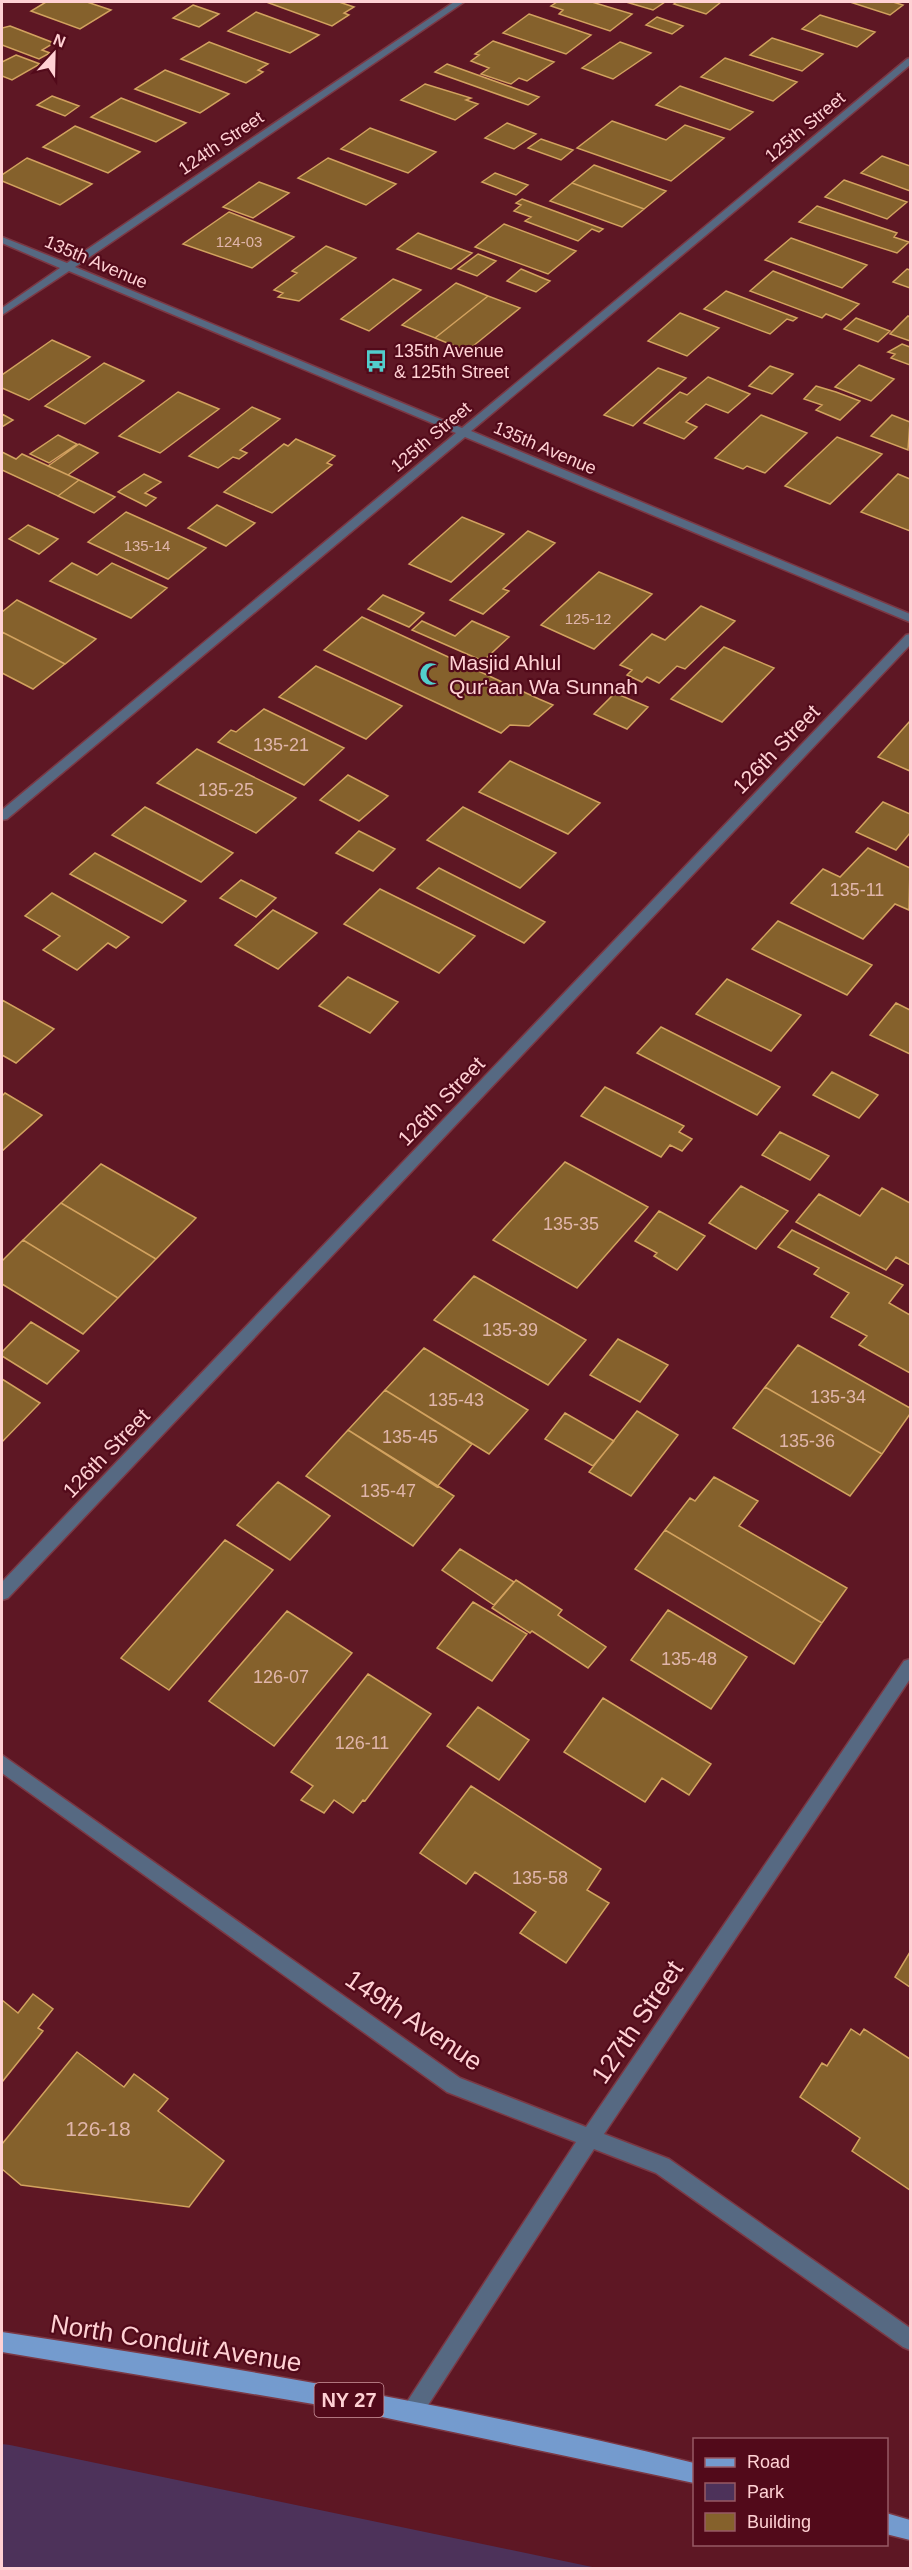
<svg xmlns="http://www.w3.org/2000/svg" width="912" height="2570" viewBox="0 0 912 2570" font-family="Arial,sans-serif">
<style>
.green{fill:#4d325a}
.building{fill:#85612c;stroke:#d2a25f;stroke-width:1.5}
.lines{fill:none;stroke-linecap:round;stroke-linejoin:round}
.minor-casing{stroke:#7b3844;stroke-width:3}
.primary-casing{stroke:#7b3844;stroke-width:3}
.minor{fill:#566982;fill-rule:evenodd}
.primary{fill:#749bce;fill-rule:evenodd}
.labels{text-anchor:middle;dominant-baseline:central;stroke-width:4.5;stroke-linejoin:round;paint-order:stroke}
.far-number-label{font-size:15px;fill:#e0b5aa}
.far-street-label{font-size:18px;fill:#ffd1d4;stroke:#520a1a}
.far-poi-label{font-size:18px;fill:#ffd1d4;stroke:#520a1a;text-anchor:start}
.number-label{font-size:18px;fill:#e0b5aa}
.shield{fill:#520a1a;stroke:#cb959c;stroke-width:1.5}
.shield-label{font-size:20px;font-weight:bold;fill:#ffd1d4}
.poi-label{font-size:21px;fill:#ffd1d4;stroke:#520a1a;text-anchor:start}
.street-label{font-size:21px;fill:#ffd1d4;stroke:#520a1a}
.near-number-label{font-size:21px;fill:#e0b5aa}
.near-street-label{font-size:26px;fill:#ffd1d4;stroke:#520a1a}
</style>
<rect width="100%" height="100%" fill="#5e1724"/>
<!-- green -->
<path class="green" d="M2,2444L10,2445L597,2568H2Z"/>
<!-- building -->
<path class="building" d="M46,2H87L111,10L80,29L31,11Z
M272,2H339L354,7L344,13L349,15L332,26L269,3Z
M557,2H592L632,14L610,31L559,14L563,10L551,6Z
M626,2H665L653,10Z
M677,2H721L706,14L674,4Z
M850,2H893L903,5L890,15Z
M193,5L219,14L199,27L173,18Z
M256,12L319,35L290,53L228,31Z
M529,14L591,35L566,54L503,33Z
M820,15L875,32L857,47L802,29Z
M657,17L683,26L672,34L646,25Z
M10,26L54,43L42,50L50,53L39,59L2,45V28Z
M772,38L823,54L802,71L750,55Z
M493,41L554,62L527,81L519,78L511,84L481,74L489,68L471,61L479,55L475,54Z
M209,42L268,64L258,70L263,72L246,83L181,59Z
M620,42L651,53L613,79L582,68Z
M16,55L40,64L12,80L2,76V62Z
M725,58L797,82L773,101L701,77Z
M447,64L539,97L528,105L435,72Z
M165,70L229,94L200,113L135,89Z
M425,84L471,98L466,100L478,104L455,120L401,100Z
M680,86L753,112L730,130L656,105Z
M52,96L79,106L65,116L37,105Z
M121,98L186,123L156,142L91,117Z
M612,121L666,140L685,125L724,138L671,181L577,148Z
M507,123L536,134L514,149L485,138Z
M75,126L140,152L108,173L43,147Z
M370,128L436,152L408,173L341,149Z
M541,139L573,150L561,160L528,148Z
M882,156L910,166V191L861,173Z
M27,158L92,184L60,205L2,181V175Z
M328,158L396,184L366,205L298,178Z
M594,165L666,191L644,209L572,183Z
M495,173L528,185L516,195L482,182Z
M844,180L907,202L887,219L825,197Z
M259,182L289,193L253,218L223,207Z
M572,183L644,209L622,227L550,201Z
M522,199L603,229L599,232L592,229L578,241L525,221L531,217L514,211L521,205L516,203Z
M817,206L897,233L894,237L909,242L897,253L799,222Z
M229,212L294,237L252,268L183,244Z
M504,224L576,251L548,274L475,247Z
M418,233L472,253L451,269L397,249Z
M791,238L867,265L842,288L765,260Z
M326,246L356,258L299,301L278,297L283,293L274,290L297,273L292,271Z
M478,254L496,261L477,276L458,269Z
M521,269L550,281L536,292L507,281Z
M907,269L910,270V288L893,282Z
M773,271L859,304L841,320L826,314L822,318L750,291Z
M393,279L421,290L369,331L341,319Z
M456,283L488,296L435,338L402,325Z
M726,291L797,318L793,321L787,319L770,334L704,309Z
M488,296L520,308L467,351L435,338Z
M680,313L719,328L687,356L648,341Z
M908,316L910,317V341L890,334Z
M856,318L890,331L878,342L844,329Z
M52,340L90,357L29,400L2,388V375Z
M902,344L910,347V365L891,358L895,354L888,352Z
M104,363L144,381L85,424L45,406Z
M859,365L894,379L871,401L835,387Z
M770,366L793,374L772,394L749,386Z
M658,368L686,378L633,426L604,415Z
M708,377L750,394L728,413L706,404L686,422L697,427L684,439L644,423L680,392L687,395Z
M816,386L836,392L860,401L840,420L816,410L822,405L804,399Z
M178,392L219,409L160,453L119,436Z
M252,407L280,419L240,450L247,453L239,459L233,457L218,468L189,456Z
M2,414L13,420L2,427Z
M761,415L807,433L765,473L747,466L743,469L715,458Z
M892,415L910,422L908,450L871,436Z
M58,435L77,444L49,463L30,454Z
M837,437L882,454L830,504L785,486Z
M296,439L335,456L327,463L332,465L272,513L224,492L284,444L288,446Z
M79,444L98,453L68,475L48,466Z
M2,452L16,459L22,454L79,480L58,496L2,470Z
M144,474L161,482L145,493L156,498L146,506L118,492Z
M898,474L910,479V531L861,512Z
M79,480L115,497L94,513L58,496Z
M217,505L255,523L226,546L188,528Z
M126,512L206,548L168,579L88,542Z
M462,517L504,534L451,582L409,564Z
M28,525L58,539L39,554L9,539Z
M528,531L555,543L503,589L509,591L483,614L450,600Z
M72,563L97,575L112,563L167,588L131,618L50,581Z
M599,572L652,594L594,649L541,625Z
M383,595L424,613L409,627L368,609Z
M17,600L96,639L65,664L2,632V612Z
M701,606L735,621L685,669L677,666L659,683L647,677L642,682L627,675L632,670L620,665L652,634L665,640Z
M362,617L539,699L553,705L529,726L510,725L501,733L324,650Z
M422,621L455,636L472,621L509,637L483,661L412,630Z
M2,632L65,664L33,689L2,673Z
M724,647L774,668L722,722L671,699Z
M316,666L402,706L366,739L279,697Z
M615,693L648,707L627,729L594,714Z
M264,709L344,748L304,785L218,742L231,730L236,732Z
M910,721V771L878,757Z
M197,749L296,798L256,833L157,783Z
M510,761L600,803L568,834L479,792Z
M348,775L388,796L359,821L320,800Z
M883,802L910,814V833L896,850L856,832Z
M145,807L233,853L201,882L112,835Z
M463,807L556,853L520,888L427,840Z
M359,831L395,849L373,871L336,853Z
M868,848L910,868L909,910L895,904L863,939L791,903L823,869L840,877Z
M95,853L186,901L162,923L70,874Z
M439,868L545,922L524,943L417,888Z
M241,880L276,898L256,917L220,898Z
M380,889L475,936L439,973L344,924Z
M52,893L129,937L116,948L108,943L77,970L43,950L60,936L25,916Z
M273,910L317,933L278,969L235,945Z
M778,921L872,965L847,995L752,949Z
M348,977L398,1002L370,1033L319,1006Z
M727,979L801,1015L771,1051L696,1014Z
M2,1000L54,1029L16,1063L2,1055Z
M896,1003L910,1010V1054L870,1035Z
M661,1027L780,1087L757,1115L637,1053Z
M832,1072L878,1095L859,1118L813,1095Z
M605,1087L684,1126L679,1132L692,1139L682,1151L670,1145L661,1157L581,1116Z
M5,1093L42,1115L2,1151V1096Z
M780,1132L829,1156L810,1180L762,1155Z
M565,1162L648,1207L577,1288L493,1240Z
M101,1164L196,1218L156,1259L61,1203Z
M741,1186L788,1211L756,1249L709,1223Z
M882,1188L910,1203V1265L896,1257L886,1270L796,1222L819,1194L860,1216Z
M61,1203L156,1259L118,1298L23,1240Z
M659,1211L705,1236L677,1270L654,1256L657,1253L635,1241Z
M792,1230L903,1285L889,1303L910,1315V1373L859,1345L867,1336L831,1317L849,1293L814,1274L819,1268L778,1247Z
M23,1240L118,1298L83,1334L2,1284V1261Z
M474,1276L586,1340L548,1385L434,1320Z
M31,1322L79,1351L47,1384L2,1356V1352Z
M618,1339L668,1365L640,1402L590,1375Z
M798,1345L910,1408V1414L882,1454L765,1387Z
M424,1348L528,1410L489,1454L385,1390Z
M2,1379L40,1403L2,1442Z
M765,1387L882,1454L850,1496L733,1428Z
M385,1390L472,1444L437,1487L348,1430Z
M637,1411L678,1435L631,1496L589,1472Z
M565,1413L614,1441L593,1466L545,1439Z
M348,1430L454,1496L413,1546L306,1476Z
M714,1477L758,1501L739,1526L847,1588L822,1623L665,1530L690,1498L695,1501Z
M278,1482L330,1516L290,1560L237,1525Z
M665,1530L822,1623L794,1664L635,1569Z
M225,1540L273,1570L169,1690L121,1658Z
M460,1549L514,1582L494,1605L442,1570Z
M516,1580L562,1610L558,1615L606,1647L588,1668L532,1631L530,1633L492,1608Z
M473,1602L527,1634L492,1681L437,1648Z
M668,1610L747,1657L711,1709L631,1660Z
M287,1611L352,1653L274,1746L209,1701Z
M368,1674L431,1714L365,1801L363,1800L353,1813L334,1800L324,1813L301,1800L313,1786L291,1772Z
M603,1698L711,1764L689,1795L662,1778L645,1802L564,1752Z
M478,1707L529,1740L499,1780L447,1746Z
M471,1786L601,1869L587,1890L609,1903L566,1963L520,1933L536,1912L475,1872L466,1884L420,1853Z
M910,1952V1987L895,1977Z
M33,1994L53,2009L38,2028L43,2031L2,2082V2000L18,2013Z
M851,2029L860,2035L864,2029L910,2059V2190L852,2151L860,2138L800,2097L822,2063L827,2066Z
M77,2052L124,2087L134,2074L168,2099L158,2111L224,2161L189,2207L21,2185L2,2169V2144Z"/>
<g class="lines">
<!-- minor casing -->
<g class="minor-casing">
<path id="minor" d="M454,2H464L75,267L462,428L907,59L910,58V65L471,431L910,614V622L465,437L7,819L2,820V810L456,433L69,271L2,315V308L60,268L2,243V237L67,263Z
M910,634V645L8,1598L2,1600V1582L906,635Z
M910,1659V1679L604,2134L669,2159L910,2328V2350L903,2347L656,2173L594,2149L419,2419L412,2422L405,2419L402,2412L405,2405L576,2142L447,2092L2,1773V1755L460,2078L586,2127L904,1661Z"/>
</g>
<!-- primary casing -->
<g class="primary-casing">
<path id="primary" d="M2,2332C234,2367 467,2407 694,2463V2483L349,2410L2,2352Z
M886,2513L910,2520V2540L886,2534Z"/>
</g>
<!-- minor -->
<use href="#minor" class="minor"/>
<!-- primary -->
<use href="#primary" class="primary"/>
</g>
<!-- icons -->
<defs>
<g id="bus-bare" transform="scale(1.8)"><path d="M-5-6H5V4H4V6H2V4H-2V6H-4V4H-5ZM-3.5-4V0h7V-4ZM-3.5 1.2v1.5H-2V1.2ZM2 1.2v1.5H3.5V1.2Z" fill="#52cdcc" stroke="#520a1a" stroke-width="2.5" paint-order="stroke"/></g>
<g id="mosque-bare" transform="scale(1.8)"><path d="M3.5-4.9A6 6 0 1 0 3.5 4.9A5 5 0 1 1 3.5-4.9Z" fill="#52cdcc" stroke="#520a1a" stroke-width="2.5" paint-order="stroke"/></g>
</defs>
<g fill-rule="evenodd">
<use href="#bus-bare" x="376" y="361"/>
<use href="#mosque-bare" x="431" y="674"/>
</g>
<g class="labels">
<!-- far-number labels -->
<g class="far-number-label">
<text x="239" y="241">124-03</text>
<text x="147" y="545">135-14</text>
<text x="588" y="618">125-12</text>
</g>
<!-- far-street labels -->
<g class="far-street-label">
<text transform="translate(805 127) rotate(-40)">125th Street</text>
<text transform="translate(221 143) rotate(-34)">124th Street</text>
<text transform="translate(96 262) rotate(23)">135th Avenue</text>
<text transform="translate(431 437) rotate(-40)">125th Street</text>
<text transform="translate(545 448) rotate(23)">135th Avenue</text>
</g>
<!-- far-poi labels -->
<g class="far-poi-label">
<text x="394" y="351">135th Avenue<tspan x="394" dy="21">&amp; 125th Street</tspan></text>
</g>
<!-- number labels -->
<g class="number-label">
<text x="281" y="745">135-21</text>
<text x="226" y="790">135-25</text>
<text x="857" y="890">135-11</text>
<text x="571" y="1224">135-35</text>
<text x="510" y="1330">135-39</text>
<text x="838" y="1397">135-34</text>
<text x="456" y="1400">135-43</text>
<text x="410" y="1437">135-45</text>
<text x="807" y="1441">135-36</text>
<text x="388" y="1491">135-47</text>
<text x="689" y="1659">135-48</text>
<text x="281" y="1677">126-07</text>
<text x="362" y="1743">126-11</text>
<text x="540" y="1878">135-58</text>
</g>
<!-- shield labels -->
<rect class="shield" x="314.5" y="2383" width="69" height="34" rx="4.5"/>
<g class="shield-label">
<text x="349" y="2400">NY 27</text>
</g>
<!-- poi labels -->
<g class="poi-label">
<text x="449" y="662">Masjid Ahlul<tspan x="449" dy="24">Qur'aan Wa Sunnah</tspan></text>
</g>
<!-- street labels -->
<g class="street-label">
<text transform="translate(776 749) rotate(-46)">126th Street</text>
<text transform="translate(441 1101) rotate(-46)">126th Street</text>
<text transform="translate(106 1453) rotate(-46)">126th Street</text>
</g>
<!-- near-number labels -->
<g class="near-number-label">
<text x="98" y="2128">126-18</text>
</g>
<!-- near-street labels -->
<g class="near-street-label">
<text transform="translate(414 2020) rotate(34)">149th Avenue</text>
<text transform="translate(637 2022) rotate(-56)">127th Street</text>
<text transform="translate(176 2343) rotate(9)">North Conduit Avenue</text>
</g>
</g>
<!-- border -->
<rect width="912" height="2570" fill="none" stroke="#ffd1d4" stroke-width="6"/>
<!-- legend -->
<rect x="693" y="2438" width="195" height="108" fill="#520a1a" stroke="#975a64" stroke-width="1.5"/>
<rect x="705" y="2458" width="30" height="9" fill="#749bce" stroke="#975a64" stroke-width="1.5"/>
<text x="747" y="2468" font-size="18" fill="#ffd1d4">Road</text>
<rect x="705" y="2483" width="30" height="18" fill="#4d325a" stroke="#975a64" stroke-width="1.5"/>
<text x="747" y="2498" font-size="18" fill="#ffd1d4">Park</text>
<rect x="705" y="2513" width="30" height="18" fill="#85612c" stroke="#975a64" stroke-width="1.5"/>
<text x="747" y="2528" font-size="18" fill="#ffd1d4">Building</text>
<!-- north arrow -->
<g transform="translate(54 54) rotate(22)" stroke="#520a1a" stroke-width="4.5" paint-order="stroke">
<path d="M0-4.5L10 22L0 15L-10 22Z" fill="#ffd1d4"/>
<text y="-9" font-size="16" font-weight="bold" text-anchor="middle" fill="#ffd1d4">N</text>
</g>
</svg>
